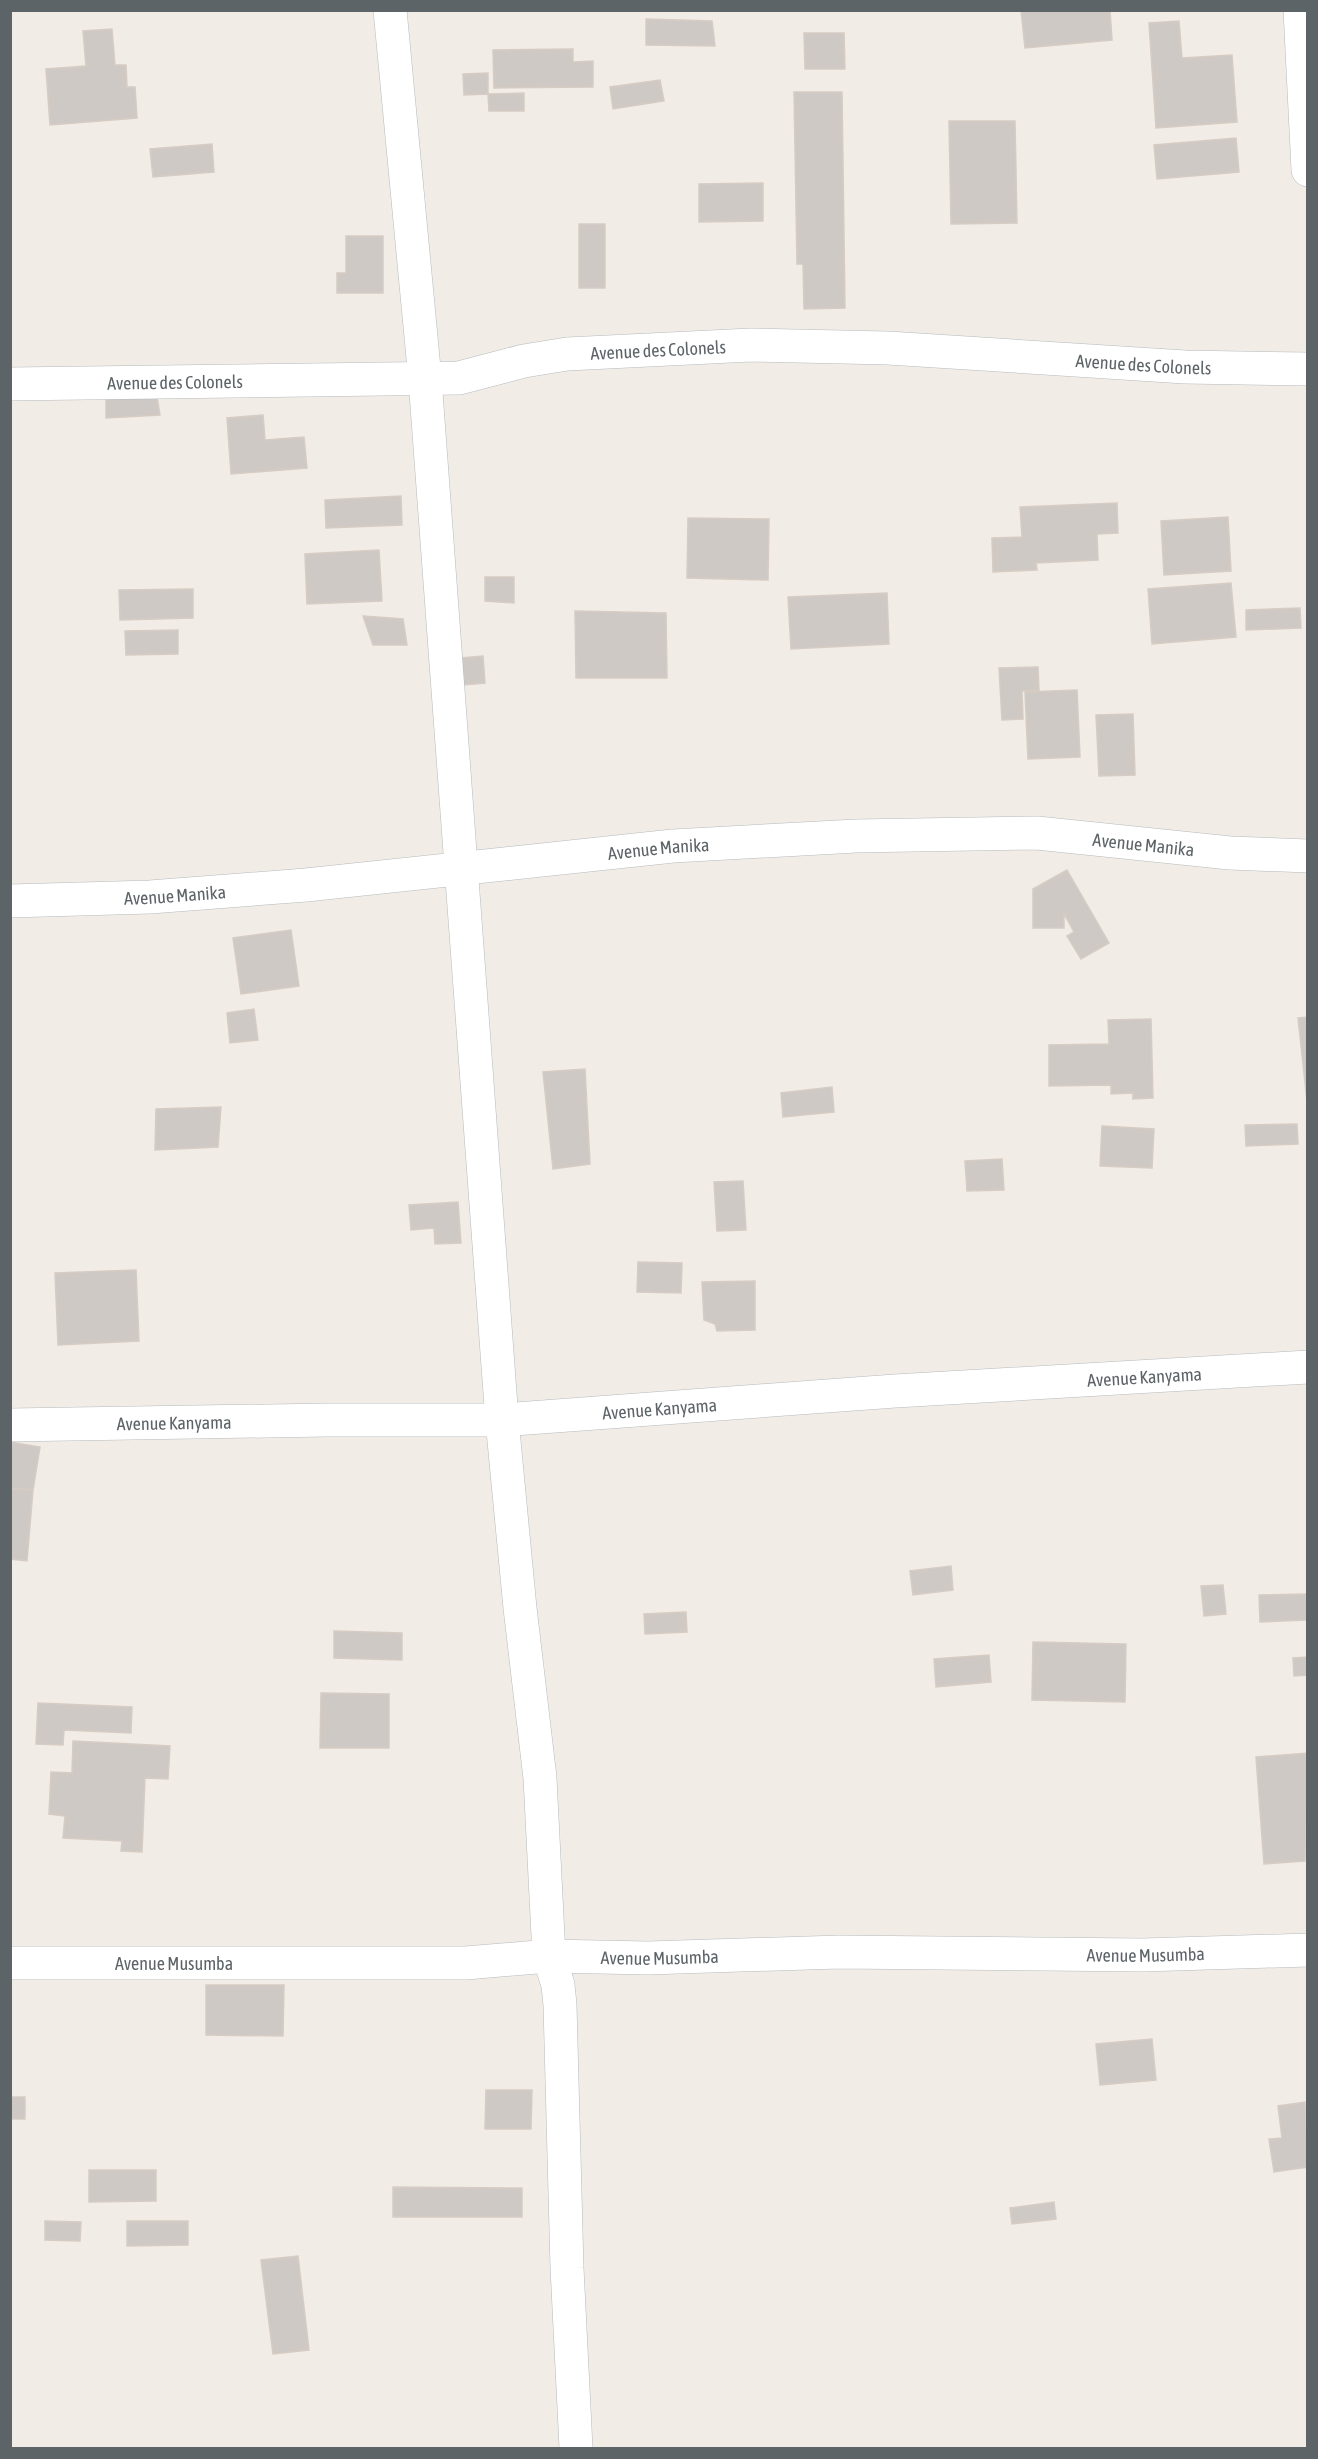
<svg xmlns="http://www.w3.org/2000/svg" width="1318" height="2459" viewBox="0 0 1318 2459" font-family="'Asap Condensed',sans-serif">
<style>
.building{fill:#cec9c5;stroke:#d6ccc3;stroke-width:1.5}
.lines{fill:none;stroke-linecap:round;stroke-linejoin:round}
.minor-casing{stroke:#b6babd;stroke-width:34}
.minor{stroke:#fff;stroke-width:33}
.labels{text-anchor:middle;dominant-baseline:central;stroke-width:4.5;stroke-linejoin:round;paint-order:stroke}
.street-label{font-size:18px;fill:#5d6467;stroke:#fff}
</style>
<rect width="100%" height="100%" fill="#f1ece6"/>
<!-- building -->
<path class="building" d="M1021,10H1110L1112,40L1025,48Z
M646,19L712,21L715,46L646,45Z
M1179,21L1182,58L1232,55L1237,122L1156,128L1149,23Z
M112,29L115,65H126L127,87H135L137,118L50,125L46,69L86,66L83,31Z
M804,33H844L845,69H805Z
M573,49V62L593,61V87L494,88L493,50Z
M488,73V94L464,95L463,74Z
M660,80L664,101L613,109L610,87Z
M794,92H842L845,308L804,309L803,264H797Z
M524,93V111H489L488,94Z
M949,121H1015L1017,223L951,224Z
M1236,138L1239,172L1157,179L1154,145Z
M212,144L214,172L153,177L150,149Z
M763,183V221L699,222V184Z
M579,224H605V288H579Z
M346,236H383V293H337V273H346Z
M157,397L160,415L106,418V399Z
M263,415L265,440L304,437L307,468L231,474L227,418Z
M401,496L402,525L326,528L325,500Z
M1117,503L1118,533L1097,534L1098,560L1036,563L1037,570L993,572L992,538L1022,537L1020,507Z
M1228,517L1231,571L1164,575L1161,521Z
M688,518L769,519L768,580L687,578Z
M379,550L382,601L307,604L305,554Z
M485,577H514V603L485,601Z
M1231,583L1236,637L1152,644L1148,589Z
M193,589V618L120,620L119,590Z
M887,593L889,644L791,649L788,597Z
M1300,608L1301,628L1246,630V610Z
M575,611L666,613L667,678H576Z
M363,616L403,619L407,645H373Z
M178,630V654L126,655L125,631Z
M483,656L485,683L463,685L461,658Z
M1038,667L1039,690L1022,691L1023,719L1002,720L999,668Z
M1077,690L1080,757L1028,759L1025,692Z
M1133,714L1135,775L1099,776L1096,715Z
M1067,870L1109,943L1081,959L1067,936L1074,932L1064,914V928H1033V889Z
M291,930L299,986L241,994L233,938Z
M254,1009L258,1040L230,1043L227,1013Z
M1308,1017V1101H1307L1298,1018Z
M1151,1019L1153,1098L1133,1099V1093L1111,1094V1085L1049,1086V1045L1109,1044L1108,1020Z
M585,1069L590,1164L553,1169L543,1072Z
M832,1087L834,1112L783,1117L781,1093Z
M221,1107L218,1147L155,1150L156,1109Z
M1297,1124L1298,1144L1246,1146L1245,1125Z
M1102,1126L1154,1129L1152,1168L1100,1166Z
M1002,1159L1004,1190L967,1191L965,1161Z
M743,1181L746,1230L717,1231L714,1182Z
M458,1202L461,1243L435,1244L434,1228L411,1230L409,1205Z
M638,1262L682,1263L681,1293L637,1292Z
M136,1270L139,1341L58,1345L55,1273Z
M755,1281V1330L717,1331L715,1324L704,1320L702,1282Z
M10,1442L40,1447L33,1490L10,1488Z
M10,1488L33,1490L27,1561L10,1559Z
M951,1566L953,1590L913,1595L910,1571Z
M1223,1585L1226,1614L1204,1616L1201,1586Z
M1308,1594V1620L1260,1622L1259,1595Z
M686,1612L687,1632L645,1634L644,1614Z
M334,1631L402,1633V1660L334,1658Z
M1033,1642L1126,1644L1125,1702L1032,1700Z
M989,1655L991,1682L936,1687L934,1659Z
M1308,1657V1675L1294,1676L1293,1658Z
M321,1693L389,1694V1748H320Z
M38,1703L132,1707L131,1733L64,1730L63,1745L36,1744Z
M73,1741L170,1746L168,1779L145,1778L142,1852L121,1851L122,1841L63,1838L65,1816L49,1814L51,1772L72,1773Z
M1308,1753L1305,1861L1264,1864L1256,1757Z
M206,1985H284L283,2036L206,2035Z
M1152,2039L1156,2080L1100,2085L1096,2044Z
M486,2090H532L531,2129H485Z
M10,2097H25V2119H10Z
M1305,2102L1308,2167L1274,2172L1269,2139L1282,2138L1278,2106Z
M89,2170H156V2201L89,2202Z
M393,2187L522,2188V2217H393Z
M1054,2202L1056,2219L1012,2224L1010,2208Z
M45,2221L81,2222L80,2241L45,2240Z
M127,2221H188V2245L127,2246Z
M298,2256L309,2350L273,2354L261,2260Z"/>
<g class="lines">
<!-- minor casing -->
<g class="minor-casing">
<g id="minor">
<path d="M390,10L425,379L502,1420L520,1608L540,1778L549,1956L558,1985L560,2005L567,2268L576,2448"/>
<path d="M1300,10L1308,170"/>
<path id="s1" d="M10,384L459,378L524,361L567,354L751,345L888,348L1185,367L1308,369"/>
<path id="s2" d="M10,901L150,897L306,885L673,846L856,836L1037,833L1230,853L1308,856"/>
<path id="s3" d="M10,1425L327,1420H502L895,1391L1308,1367"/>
<path id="s4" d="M10,1963H466L549,1956L648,1958L839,1952L1143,1955L1308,1950"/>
</g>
</g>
<!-- minor -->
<use href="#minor" class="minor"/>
</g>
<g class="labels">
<!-- street labels -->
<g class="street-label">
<text stroke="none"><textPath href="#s1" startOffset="651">Avenue des Colonels</textPath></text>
<text stroke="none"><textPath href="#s1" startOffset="1137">Avenue des Colonels</textPath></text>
<text stroke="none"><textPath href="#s1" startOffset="165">Avenue des Colonels</textPath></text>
<text stroke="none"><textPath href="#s2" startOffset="1137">Avenue Manika</textPath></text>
<text stroke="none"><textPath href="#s2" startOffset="651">Avenue Manika</textPath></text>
<text stroke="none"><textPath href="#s2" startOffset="165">Avenue Manika</textPath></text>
<text stroke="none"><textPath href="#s3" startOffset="1136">Avenue Kanyama</textPath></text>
<text stroke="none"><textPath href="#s3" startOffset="650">Avenue Kanyama</textPath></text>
<text stroke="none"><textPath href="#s3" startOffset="164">Avenue Kanyama</textPath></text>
<text stroke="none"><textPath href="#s4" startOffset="1136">Avenue Musumba</textPath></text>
<text stroke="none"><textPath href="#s4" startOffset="650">Avenue Musumba</textPath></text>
<text stroke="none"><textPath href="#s4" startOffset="164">Avenue Musumba</textPath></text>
</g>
</g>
<!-- border -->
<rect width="1318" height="2459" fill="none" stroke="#5d6467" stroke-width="24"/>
</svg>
